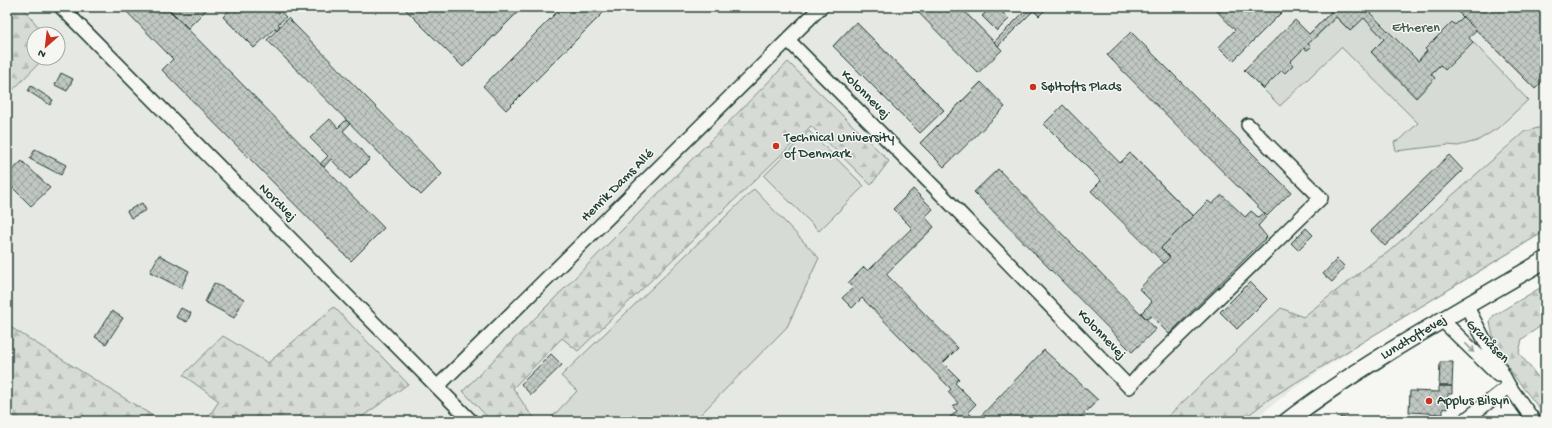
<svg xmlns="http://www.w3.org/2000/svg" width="1552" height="428" viewBox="0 0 1552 428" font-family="'Gochi Hand',sans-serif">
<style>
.built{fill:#e6e8e4;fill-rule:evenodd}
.green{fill:#d6dbd6;stroke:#7a8c85}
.forest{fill:url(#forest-firs);stroke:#7a8c85}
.building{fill:url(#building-cross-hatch);stroke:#1f3d34}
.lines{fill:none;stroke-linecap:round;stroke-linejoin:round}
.minor-casing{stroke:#1f3d34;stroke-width:16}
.tertiary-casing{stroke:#1f3d34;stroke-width:19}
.minor{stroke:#f6f6f2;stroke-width:13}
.tertiary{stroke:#f6f6f2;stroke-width:16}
.oneway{stroke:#8a9a93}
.poi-dot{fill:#c8321e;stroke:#f6f6f2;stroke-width:1.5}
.labels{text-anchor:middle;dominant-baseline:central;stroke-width:3;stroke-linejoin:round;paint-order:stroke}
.park-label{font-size:14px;fill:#445d54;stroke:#f6f6f2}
.poi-label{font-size:14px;fill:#1f3d34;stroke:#f6f6f2;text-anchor:start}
.street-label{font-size:14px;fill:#1f3d34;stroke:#f6f6f2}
</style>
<defs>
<pattern id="forest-firs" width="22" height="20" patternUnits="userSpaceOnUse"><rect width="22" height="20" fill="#d6dbd6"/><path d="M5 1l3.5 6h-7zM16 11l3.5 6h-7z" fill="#b7bdb8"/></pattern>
<pattern id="building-cross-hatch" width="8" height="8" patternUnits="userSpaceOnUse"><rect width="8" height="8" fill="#c1c8c3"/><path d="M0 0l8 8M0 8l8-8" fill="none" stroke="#9ca49f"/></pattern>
</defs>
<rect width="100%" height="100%" fill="#f6f6f2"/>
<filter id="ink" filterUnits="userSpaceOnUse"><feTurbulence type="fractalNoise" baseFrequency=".025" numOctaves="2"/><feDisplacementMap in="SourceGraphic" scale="8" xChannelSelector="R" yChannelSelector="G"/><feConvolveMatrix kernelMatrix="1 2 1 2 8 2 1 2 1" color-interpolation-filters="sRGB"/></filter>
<g filter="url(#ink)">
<!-- built -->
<path class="built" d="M7,7H1545V233L1373,336L1291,390L1252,421H7ZM34,34H58V58H34Z"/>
<!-- green -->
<path class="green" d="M1364,7H1453L1463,17L1455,25L1452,22L1425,49L1427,51L1418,61Z
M1336,17L1350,31L1364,18L1384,39L1371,52L1416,97L1435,78L1431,74L1440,65L1446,69L1473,42L1528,100L1498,128L1477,141L1458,146L1448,145L1396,151L1394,142L1401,139L1418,123L1341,47L1280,106L1263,89L1282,70L1285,73L1293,65L1290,62L1304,48L1307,50L1311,47L1308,44Z
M809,131L864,186L819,231L764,176Z
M754,189L819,258L787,327L694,421H548L577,391L561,376Z"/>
<!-- forest -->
<path class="forest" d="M7,7H22L44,34H34V58H44L7,96Z
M788,62L889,161L871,185L811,126L578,351L562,338L513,388L529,412L538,421H491L463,391Z
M1545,126V231L1269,399L1241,421H1163L1281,308L1303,317L1377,259L1387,253L1524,132Z
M1545,285V323L1522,339L1519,353L1545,386V416C1524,387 1494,358 1490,321L1493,316Z
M334,307L408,384L356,421H206L219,401L183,375L223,336L268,363Z
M7,325L161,421H10L7,419Z"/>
<!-- building -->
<path class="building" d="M126,7H166L384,228L351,261L162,70L173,59L124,9Z
M167,7H209L188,28Z
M232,7H276L286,17L278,24L280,26L277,30L275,28L254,48L223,17Z
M403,7H523L463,67Z
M562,7H609L506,110L483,86Z
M913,7H960L1002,50L978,73Z
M991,7H997L1009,19L997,31L982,16Z
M1029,7L1034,10L998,46L994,42Z
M1030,7H1048L1039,16Z
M1215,7H1287L1233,61L1219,47L1235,30L1214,8Z
M1326,7H1364L1418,61L1427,51L1425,49L1452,22L1455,25L1463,17L1476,30L1469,38L1473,42L1445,70L1440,65L1431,74L1435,78L1416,98L1371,52L1384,39L1364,18L1350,31L1336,17L1308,44L1311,47L1307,50L1304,48L1290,62L1293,65L1285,73L1282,70L1263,89L1244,70L1295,20L1309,34L1331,12Z
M1453,7H1545V79L1535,89Z
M288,18L442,174L421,195L267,40Z
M856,22L944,110L920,133L833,46Z
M1131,32L1291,192L1267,216L1107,55Z
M61,73L73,79L67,91L55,85Z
M981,82L1005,107L944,167L920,143Z
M31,86L53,100L50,105L28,91Z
M1063,105L1120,163L1130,153L1193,216L1161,248L1170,257L1164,263L1091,191L1101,181L1044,124Z
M330,119L338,128L346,120L350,124L343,131L370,159L350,179L331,159L324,167L320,164L328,156L310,138Z
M35,149L66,165L61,175L30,159Z
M1449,155L1463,170L1385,246L1371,231Z
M22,161L50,188L31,206L10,185L7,188V175Z
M998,169L1156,329L1132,352L974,192Z
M913,189L933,209L925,217L934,227L886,274L958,348L943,363L959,379L955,383L976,404L968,412L973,417L969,421H967L963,416L958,421H946L957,411L953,407L958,403L948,392L951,389L862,298L852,308L842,298L853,288L848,283L864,267L868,271L912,228L893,209Z
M1222,195L1245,217L1251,211L1258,217L1262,214L1266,217L1258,226L1267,237L1169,334L1151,316L1147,319L1141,313L1152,302L1139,289L1170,257L1161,248L1208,201L1212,204Z
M142,203L146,210L131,218L127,211Z
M1306,228L1313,235L1298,250L1291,243Z
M159,255L189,271L181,288L150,272Z
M1337,259L1345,267L1332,282L1323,274Z
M1250,282L1267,299L1237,329L1220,312Z
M214,283L244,299L234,318L205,302Z
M181,308L191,313L187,322L176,317Z
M112,311L123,318L106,344L95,337Z
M1044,350L1098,400L1077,421H976Z
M551,354L562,365L531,395L521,384Z
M1440,362H1453L1452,386H1439Z
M1439,386H1452V394H1448L1447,409L1443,408V414L1409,412L1410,391L1439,392Z
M1388,414L1400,421H1384Z
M1416,416H1418L1427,421H1413Z
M1340,417L1358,420V421H1340Z"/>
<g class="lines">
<!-- minor casing -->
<g class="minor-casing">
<path id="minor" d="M61,7L471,421
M788,40L949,202L1129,387L1143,371L1321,198L1248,125
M1467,307L1509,386L1534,421
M1443,321L1498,375
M437,387L821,7
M1464,421L1509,386"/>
</g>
<!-- tertiary casing -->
<g class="tertiary-casing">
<path id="tertiary" d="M1287,421C1366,361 1459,311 1545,260"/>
</g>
<!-- minor -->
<use href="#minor" class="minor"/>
<!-- tertiary -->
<use href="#tertiary" class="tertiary"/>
</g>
<!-- one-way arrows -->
<defs><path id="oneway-shaft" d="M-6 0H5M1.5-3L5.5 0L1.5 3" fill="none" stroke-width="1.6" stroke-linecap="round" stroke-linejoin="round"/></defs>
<use class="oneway" href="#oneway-shaft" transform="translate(1470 348) rotate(45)"/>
</g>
<!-- markers -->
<g class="poi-dot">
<circle cx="1033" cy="87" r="4"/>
<circle cx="776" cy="146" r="4"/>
<circle cx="1429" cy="401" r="4"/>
</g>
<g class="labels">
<!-- park labels -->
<g class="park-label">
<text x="1416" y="28">Etheren</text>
</g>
<!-- poi labels -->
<g class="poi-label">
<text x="1041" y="87">Søltofts Plads</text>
<text x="784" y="138">Technical University<tspan x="784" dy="16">of Denmark</tspan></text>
<text x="1437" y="401">Applus Bilsyn</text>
</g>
<!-- street labels -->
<g class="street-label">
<text transform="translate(865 95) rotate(45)">Kolonnevej</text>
<text transform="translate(618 186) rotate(-45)">Henrik Dams Allé</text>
<text transform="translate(277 203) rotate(45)">Nordvej</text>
<text transform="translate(1101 335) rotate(46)">Kolonnevej</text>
<text transform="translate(1414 338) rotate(-31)">Lundtoftevej</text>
<text transform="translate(1487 342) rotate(45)">Granåsen</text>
</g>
</g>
<!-- margin -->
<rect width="1552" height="428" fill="none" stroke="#f6f6f2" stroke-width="24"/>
<rect x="12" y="12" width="1528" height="404" fill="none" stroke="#1f3d34" stroke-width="1.5" filter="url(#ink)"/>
<!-- north arrow -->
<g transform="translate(46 46) rotate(208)"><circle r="19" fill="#f6f6f2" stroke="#a0aca6"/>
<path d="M0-3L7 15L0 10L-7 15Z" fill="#c8321e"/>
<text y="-6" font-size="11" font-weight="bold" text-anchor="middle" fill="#1f3d34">N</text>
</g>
</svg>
